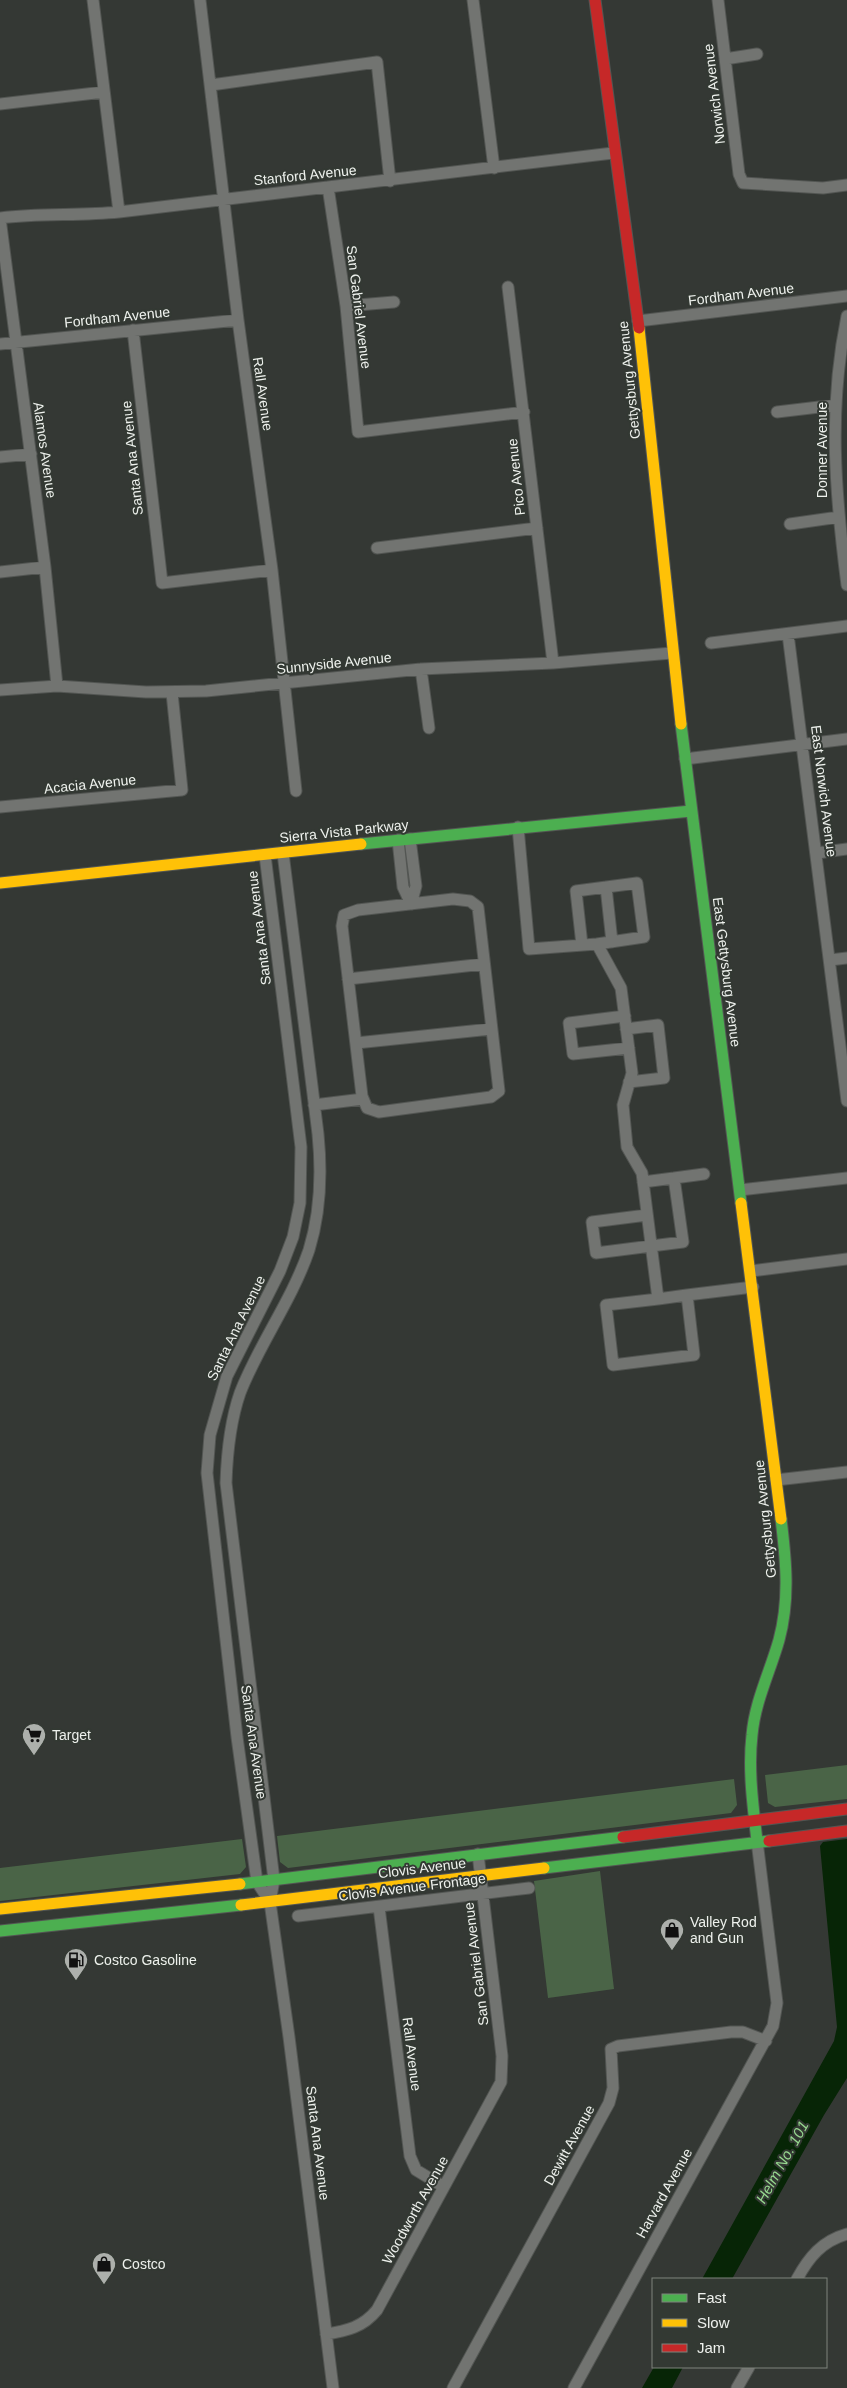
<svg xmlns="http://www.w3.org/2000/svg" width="847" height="2388" viewBox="0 0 847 2388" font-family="Arial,sans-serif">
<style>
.green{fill:#4a6447}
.water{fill:#072506}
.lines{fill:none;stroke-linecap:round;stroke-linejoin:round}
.street-casing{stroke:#535653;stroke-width:13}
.fast-casing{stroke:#535653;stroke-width:13}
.slow-casing{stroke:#535653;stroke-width:13}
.jam-casing{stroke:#535653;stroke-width:13}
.street{stroke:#727471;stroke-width:11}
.fast{stroke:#4caf50;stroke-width:11}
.slow{stroke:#ffc107;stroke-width:11}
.jam{stroke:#c62828;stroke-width:11}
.labels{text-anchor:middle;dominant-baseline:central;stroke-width:4;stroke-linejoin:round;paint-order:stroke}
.street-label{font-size:14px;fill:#eef1ed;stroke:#333933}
.poi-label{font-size:14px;fill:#eef1ed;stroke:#333933;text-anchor:start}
.water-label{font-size:15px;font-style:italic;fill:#97d88f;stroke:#333933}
</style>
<rect width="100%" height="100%" fill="#343834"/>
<!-- green -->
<path class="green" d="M847,1765V1799L775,1807L768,1803L765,1775Z
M734,1779L737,1805L731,1813L288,1868L280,1862L277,1836Z
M242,1839L246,1867L240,1874L0,1901V1868Z
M600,1871L614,1989L548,1998L534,1881Z"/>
<!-- water -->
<path class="water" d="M847,1839V2078L824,2115L732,2279H702L834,2041L837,2027L820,1846L823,1842Z
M654,2367H683L672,2388H642Z"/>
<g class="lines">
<!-- street casing -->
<g class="street-casing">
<path id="street" d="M93,0L119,212
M200,0L238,320L272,570L296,791
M473,0L494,168
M718,0L739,174L743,183L823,188L847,185
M725,59L757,54
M211,85L377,62L390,181
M0,104L104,92
M328,187L346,306L358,432L524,412
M0,218C40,213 79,216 119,212L613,153
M0,218L45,567L57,686
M508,287L553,663
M346,306L394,302
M847,316C828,408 835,492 847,585
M638,321L847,296
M133,330L162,583L272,570
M0,344L238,320
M777,412L836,405
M0,457L31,454
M790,524L839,517
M377,548L537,528
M0,572L45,567
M788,634L847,1101
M711,643L847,626
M421,669L429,728
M0,690L57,686L146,692L206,691L421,669L553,663L672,653
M685,759L847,739
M0,807L182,790L172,693
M518,827L529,949L597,944L621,988L632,1073L623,1105L627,1147L642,1173L658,1299L606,1305L613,1365L694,1355L687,1295L753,1287
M410,839L416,886L411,904
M398,840L403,887L411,904
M283,853L318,1134C322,1174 321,1211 309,1250C292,1300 259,1344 240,1393C230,1422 227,1453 226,1483L274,1880L270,1902L289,2037L333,2388
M817,853L847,849
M265,855L301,1147L300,1203L293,1237L280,1271L227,1376L210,1435L207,1473L237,1737L257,1882L270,1902
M606,887L612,942
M453,899L470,901L478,907L499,1091L491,1097L379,1112L367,1108L362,1096L342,926L344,915L358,910Z
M582,945L576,891L637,883L644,937L597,944
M830,960L847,958
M348,979L484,964
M625,1016L569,1023L573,1054L629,1048
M626,1029L658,1025L664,1078L629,1082
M356,1043L491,1029
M314,1105L363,1099
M674,1178L704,1174
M643,1182L674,1178L683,1242L596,1253L592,1222L647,1215
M740,1190L847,1178
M751,1271L847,1259
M658,1299L687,1295
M776,1480L847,1472
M379,1907L410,2156L416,2170L444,2187
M298,1916L529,1888
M797,2279C809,2257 822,2241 847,2234
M326,2334C347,2331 363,2327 377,2310L501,2082L502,2056L478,1854
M453,2388L609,2103L613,2088L611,2049L618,2046L731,2032H743L766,2041
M574,2388L773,2026L777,2003L757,1841
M737,2388L749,2367"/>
</g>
<!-- fast casing -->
<g class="fast-casing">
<path id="fast" d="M681,724L741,1203
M361,844L691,811
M757,1841C753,1806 748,1770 752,1735C755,1701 770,1672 779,1640C790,1599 786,1560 781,1519
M544,1868L769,1841
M240,1884L623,1837
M0,1931L241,1905"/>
</g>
<!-- slow casing -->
<g class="slow-casing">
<path id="slow" d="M639,328L681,724
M0,883L361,844
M741,1203L781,1519
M241,1905L544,1868
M0,1909L240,1884"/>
</g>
<!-- jam casing -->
<g class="jam-casing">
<path id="jam" d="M595,0L639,328
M623,1837L847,1809
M769,1841L847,1831"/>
</g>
<!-- street -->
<use href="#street" class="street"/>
<!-- fast -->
<use href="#fast" class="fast"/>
<!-- slow -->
<use href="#slow" class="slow"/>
<!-- jam -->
<use href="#jam" class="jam"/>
</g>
<!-- icons -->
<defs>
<g id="supermarket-pin" transform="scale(1.25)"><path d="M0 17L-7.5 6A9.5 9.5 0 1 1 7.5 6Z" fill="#adb0ac" stroke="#333933"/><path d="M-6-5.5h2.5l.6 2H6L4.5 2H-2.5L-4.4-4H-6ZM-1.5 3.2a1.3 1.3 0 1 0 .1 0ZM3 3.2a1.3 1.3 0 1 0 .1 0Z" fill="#111"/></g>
<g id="shop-pin" transform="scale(1.25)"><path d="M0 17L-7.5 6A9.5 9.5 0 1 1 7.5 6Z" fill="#adb0ac" stroke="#333933"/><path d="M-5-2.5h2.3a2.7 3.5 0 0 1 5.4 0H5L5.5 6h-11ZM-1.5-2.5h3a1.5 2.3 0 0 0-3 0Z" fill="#111"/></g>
<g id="fuel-pin" transform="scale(1.25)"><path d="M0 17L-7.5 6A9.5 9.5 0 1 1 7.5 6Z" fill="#adb0ac" stroke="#333933"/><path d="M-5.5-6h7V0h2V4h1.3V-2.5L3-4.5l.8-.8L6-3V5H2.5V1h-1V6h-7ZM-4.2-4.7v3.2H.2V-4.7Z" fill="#111"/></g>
</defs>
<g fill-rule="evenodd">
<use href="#supermarket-pin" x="34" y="1735"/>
<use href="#shop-pin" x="672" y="1930"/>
<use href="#fuel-pin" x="76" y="1960"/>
<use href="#shop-pin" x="104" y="2264"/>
</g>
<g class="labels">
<!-- street labels -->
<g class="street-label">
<text transform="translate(714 94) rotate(-97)">Norwich Avenue</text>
<text transform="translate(305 175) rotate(-6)">Stanford Avenue</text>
<text transform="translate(741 294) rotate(-7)">Fordham Avenue</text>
<text transform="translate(359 307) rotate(83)">San Gabriel Avenue</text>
<text transform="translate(117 317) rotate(-6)">Fordham Avenue</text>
<text transform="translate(629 380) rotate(-96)">Gettysburg Avenue</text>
<text transform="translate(263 394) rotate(82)">Rall Avenue</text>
<text transform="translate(45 450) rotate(82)">Alamos Avenue</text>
<text transform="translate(822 450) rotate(-90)">Donner Avenue</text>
<text transform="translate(132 458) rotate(-96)">Santa Ana Avenue</text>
<text transform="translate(516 477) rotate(-96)">Pico Avenue</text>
<text transform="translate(334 663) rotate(-6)">Sunnyside Avenue</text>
<text transform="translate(90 784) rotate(-6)">Acacia Avenue</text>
<text transform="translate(824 791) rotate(83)">East Norwich Avenue</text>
<text transform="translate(344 831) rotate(-6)">Sierra Vista Parkway</text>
<text transform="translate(259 928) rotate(-97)">Santa Ana Avenue</text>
<text transform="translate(727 972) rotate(83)">East Gettysburg Avenue</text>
<text transform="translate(236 1328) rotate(-64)">Santa Ana Avenue</text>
<text transform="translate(765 1519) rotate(-96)">Gettysburg Avenue</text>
<text transform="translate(254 1742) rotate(82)">Santa Ana Avenue</text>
<text transform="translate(422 1868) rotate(-7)">Clovis Avenue</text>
<text transform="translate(412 1887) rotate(-7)">Clovis Avenue Frontage</text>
<text transform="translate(476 1964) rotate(-97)">San Gabriel Avenue</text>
<text transform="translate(412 2054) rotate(83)">Rall Avenue</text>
<text transform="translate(318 2143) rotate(83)">Santa Ana Avenue</text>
<text transform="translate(569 2145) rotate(-61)">Dewitt Avenue</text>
<text transform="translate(664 2193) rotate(-61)">Harvard Avenue</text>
<text transform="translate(415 2210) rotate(-61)">Woodworth Avenue</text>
</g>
<!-- poi labels -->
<g class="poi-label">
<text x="52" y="1735">Target</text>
<text x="690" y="1922">Valley Rod<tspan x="690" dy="16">and Gun</tspan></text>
<text x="94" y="1960">Costco Gasoline</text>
<text x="122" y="2264">Costco</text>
</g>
<!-- water labels -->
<g class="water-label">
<text transform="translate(782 2162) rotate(-61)">Helm No. 101</text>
</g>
</g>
<!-- legend -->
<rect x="652" y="2278" width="175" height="90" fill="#333933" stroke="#7e837d"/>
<rect x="662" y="2294" width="25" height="8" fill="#4caf50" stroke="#7e837d"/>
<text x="697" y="2303" font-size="15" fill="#eef1ed">Fast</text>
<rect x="662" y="2319" width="25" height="8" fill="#ffc107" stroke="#7e837d"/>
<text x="697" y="2328" font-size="15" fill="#eef1ed">Slow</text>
<rect x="662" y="2344" width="25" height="8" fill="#c62828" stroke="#7e837d"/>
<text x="697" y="2353" font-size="15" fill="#eef1ed">Jam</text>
</svg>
